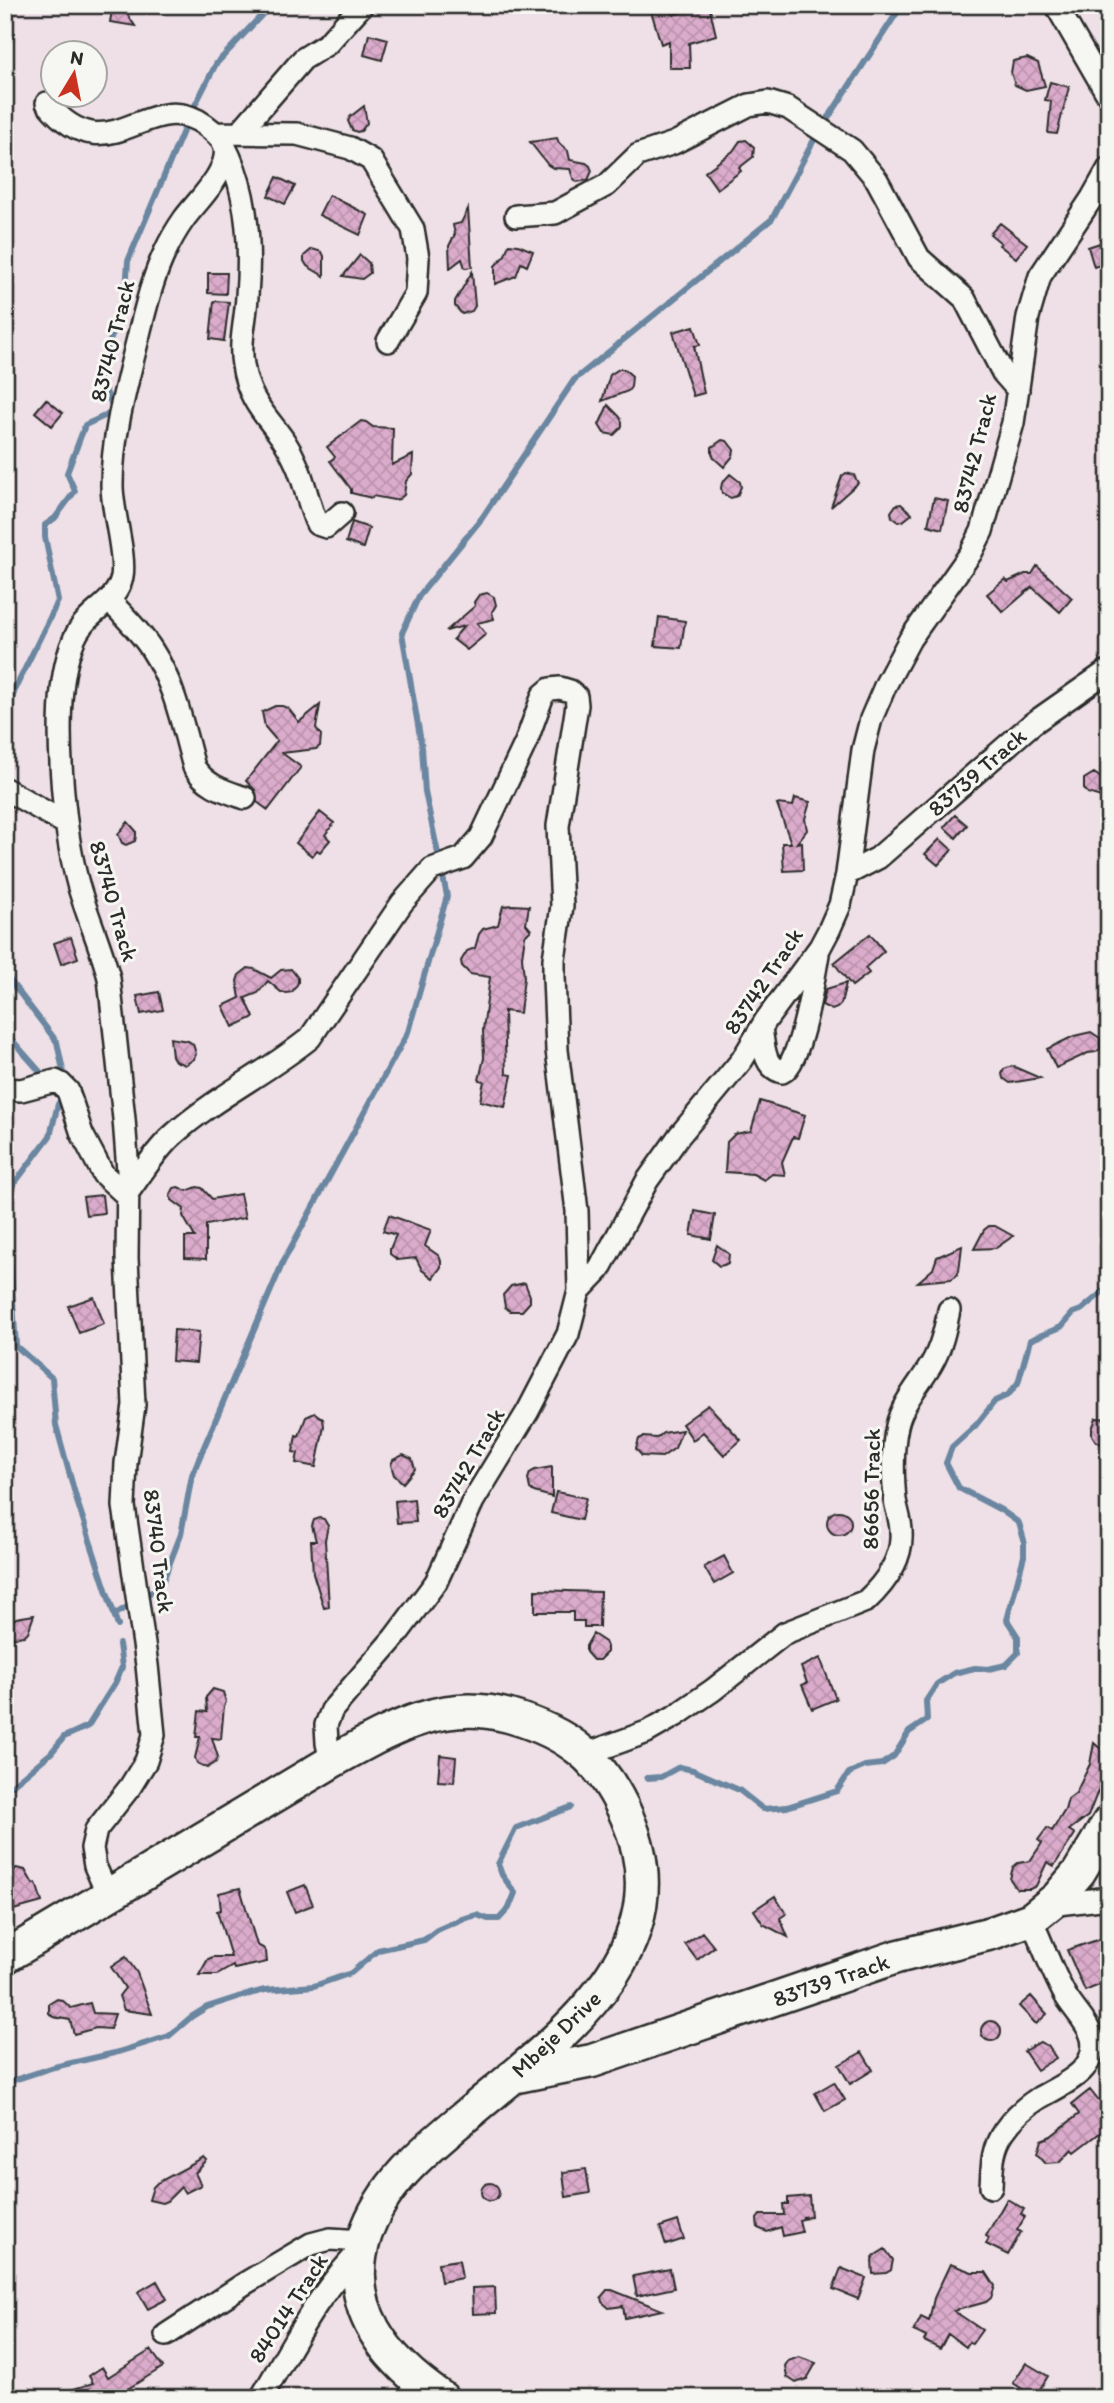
<svg xmlns="http://www.w3.org/2000/svg" width="1114" height="2403" viewBox="0 0 1114 2403" font-family="Itim,sans-serif">
<style>
.lines{fill:none;stroke-linecap:round;stroke-linejoin:round}
.stream{stroke:#6a86a0;stroke-width:6}
.building{fill:url(#building-cross-hatch);stroke:#2b2b2b;stroke-width:2}
.street-casing{stroke:#2b2b2b;stroke-width:26}
.secondary-casing{stroke:#2b2b2b;stroke-width:37}
.street{stroke:#f6f6f2;stroke-width:21}
.secondary{stroke:#f6f6f2;stroke-width:32}
.labels{text-anchor:middle;dominant-baseline:central;stroke-width:6;stroke-linejoin:round;paint-order:stroke}
.street-label{font-size:23px;fill:#2b2b2b;stroke:#f6f6f2}
</style>
<defs>
<pattern id="building-cross-hatch" width="8" height="8" patternUnits="userSpaceOnUse" patternTransform="scale(1.75)"><rect width="8" height="8" fill="#dbabcb"/><path d="M0 0l8 8M0 8l8-8" fill="none" stroke="#bc93ae"/></pattern>
</defs>
<rect width="100%" height="100%" fill="#eee0e6"/>
<filter id="ink" filterUnits="userSpaceOnUse"><feTurbulence type="fractalNoise" baseFrequency=".0143" numOctaves="2"/><feDisplacementMap in="SourceGraphic" scale="14" xChannelSelector="R" yChannelSelector="G"/><feConvolveMatrix kernelMatrix="1 2 1 2 8 2 1 2 1" color-interpolation-filters="sRGB"/></filter>
<g filter="url(#ink)">
<g class="lines">
<!-- stream -->
<path class="stream" d="M827,120L902,5
M5,719L16,687L58,601L45,537V525L55,518L75,491L67,473L85,425L111,413L112,405L98,374L118,319L126,292L128,261L189,117L216,64L271,5
M5,974L57,1042L65,1080
M5,1032L42,1074
M64,1096L58,1104L50,1136L8,1192L9,1246L16,1346L52,1378L56,1425L77,1501L118,1626
M142,1598L161,1586L181,1534L192,1475L283,1262L408,1032L447,896L425,792L422,748L402,633L419,596L482,518L574,380L772,219L816,136
M114,1615L133,1603
M647,1778L661,1777L679,1767L693,1770L739,1790L763,1809L787,1807L837,1791L849,1773L865,1766L882,1764L894,1756L909,1732L927,1720L926,1701L937,1684L954,1673L975,1668L988,1669L1006,1665L1018,1653V1637L1007,1620L1024,1556V1540L1019,1523L1001,1510L959,1488L946,1463L952,1447L976,1425L995,1401L1008,1395L1018,1383L1030,1340L1061,1327L1073,1313L1081,1310L1106,1289L1109,1283
M5,1791L51,1753L64,1737L88,1726L115,1683L122,1667L119,1644
M5,2083L54,2067L115,2053L169,2036L191,2017L207,2007L238,1997L265,1990L314,1986L351,1973L378,1950L424,1940L437,1930L462,1919L477,1915L488,1919H499L509,1908L515,1893L502,1875L498,1864L516,1828L571,1807"/>
</g>
<!-- building -->
<path class="building" d="M113,5H121L135,26L110,22Z
M670,5L673,15L692,9L696,5H709L716,35L689,43L690,68H669V41L661,44L651,11Z
M369,34L388,39L382,60L364,55Z
M1027,58L1038,63L1045,86L1026,90L1015,85L1011,73L1013,61Z
M1050,82L1069,87L1057,134L1048,133L1051,101L1045,100Z
M364,106L367,123L361,131L357,132L352,130L348,121L350,117Z
M557,138L559,143L568,151L570,160L586,163L590,166L592,171L588,180L577,182L573,178L570,169L553,168L548,165L530,142Z
M746,140L754,147L753,157L739,168L741,171L717,189L705,172L733,151L740,141Z
M277,177L295,186L285,204L268,196Z
M329,195L368,215L360,235L319,215Z
M468,209L472,267L465,268L462,259L450,268L449,246L455,234L453,225L461,223Z
M1000,223L1027,244L1016,258L999,245L1001,243L990,234Z
M1109,240V262L1094,267L1088,247Z
M509,244L518,245L533,251L527,266L521,263L516,276L495,284V266L505,255Z
M312,249L322,252L324,256V276L307,266L304,261V256Z
M360,255L369,263L370,273L362,279L343,276Z
M472,272L475,306L472,311L462,314L455,306V301Z
M208,273H227L226,294L208,293Z
M214,301L229,302L224,341L210,339Z
M694,326L700,345L694,346L704,393L693,396L673,332Z
M619,369H624L632,376L631,387L628,391L602,401L610,375Z
M46,399L63,413L52,426L35,412Z
M608,405L620,417L622,422V427L614,435L604,433L599,425Z
M361,421L366,422L373,427L393,428L392,465L413,455L412,474L406,481L404,495L399,499L394,500L373,496L372,498L351,493V489L330,461L335,457L327,447Z
M722,440L727,441L734,450L733,456L724,467L714,458L712,453V447Z
M846,473L854,475L858,483L831,507L842,476Z
M730,474L740,482L741,487L737,496L731,498L722,493L721,488L722,483Z
M934,498L948,501L942,529L928,525Z
M901,504L912,514L903,521L899,522L892,517L891,512L896,505Z
M352,522L369,528L363,548L346,542Z
M1037,566L1072,598L1060,612L1032,587L1003,612L987,594L1005,579L1008,582L1025,574H1032Z
M487,593L494,597L496,605L492,612L494,619L477,623L486,634L467,650L453,639L464,626L446,631L475,606L474,602L479,595Z
M659,617L685,621L681,648L655,646Z
M320,705L316,728L321,735L320,746L316,749L282,753L301,767L268,810L257,802L255,790L246,781L277,741L265,727L262,712L275,706H282L288,708L299,722Z
M1094,773L1103,779L1108,799L1088,793L1084,789V779Z
M795,798L810,802L805,819L807,830L797,843L802,842L803,870L784,871L782,843H791L777,804L793,806Z
M320,812L334,823L325,835L330,840L320,852L317,850L312,856L296,843Z
M955,815L967,825L956,838L944,827Z
M128,822L136,831V836L135,841L126,845L122,843L118,834Z
M940,839L952,850L938,865L925,854Z
M513,905L529,906L526,924L531,930L525,936L522,957L524,977L520,1013L504,1011L506,1074L512,1075L505,1107L480,1101L484,1081L479,1080L484,1058L483,1030L490,977L470,974L462,966L461,961L467,951L475,948L479,934L483,929L498,925L503,906Z
M870,934L884,951L865,968L869,973L852,986L834,963Z
M71,937L78,958L61,964L54,943Z
M248,968L254,969L271,978L281,970L291,969L298,978V983L292,992L286,993L281,992L268,981L258,993L245,998L254,1017L233,1027L223,1006L240,998L237,981L239,975Z
M846,983L841,1004L837,1008L832,1010L822,1005L826,989Z
M159,992L163,1010L141,1014L137,996Z
M1091,1032L1100,1038V1049L1096,1052L1088,1053L1056,1068L1047,1049L1074,1036Z
M170,1038L188,1041L193,1044L196,1054L194,1059L185,1065L175,1061L172,1056Z
M1012,1066L1040,1078L1010,1083L1003,1078L1002,1074L1004,1069Z
M760,1101L805,1115L798,1138L793,1137L782,1162L785,1175L772,1174L764,1180L753,1174L725,1172L727,1142L735,1134L751,1131Z
M178,1187L187,1191L197,1187L202,1188L212,1199L240,1194L245,1218L206,1225V1259L185,1258V1237H195L183,1216L184,1209L172,1200L170,1196L174,1188Z
M102,1195L104,1213L86,1215L83,1197Z
M695,1211L715,1215L711,1239L691,1235Z
M389,1215L431,1230L425,1246L439,1256L441,1261V1267L433,1278L422,1270L416,1258L398,1260L390,1254V1249L396,1235L383,1231Z
M989,1226H995L1013,1236L996,1248L974,1249L984,1230Z
M717,1245L729,1254L728,1263L724,1265L719,1266L712,1260Z
M962,1246L959,1271L956,1276L951,1279L918,1282L933,1269L937,1257Z
M525,1283L530,1296V1302L522,1311H510L505,1307L503,1295L511,1286Z
M94,1297L104,1324L79,1333L68,1306Z
M174,1330L199,1332L196,1363L172,1361Z
M708,1405L741,1440L724,1455L703,1432L693,1440L682,1424Z
M315,1413L323,1419L324,1426L316,1467L296,1463L298,1453L293,1452L296,1435L299,1436L306,1417Z
M1096,1418L1109,1419V1449L1095,1440L1092,1435V1429Z
M682,1430L675,1448L662,1457L642,1456L636,1449L639,1439L643,1437L657,1438L663,1433Z
M403,1455L412,1459L415,1469L403,1483L394,1475L391,1465L393,1460Z
M552,1467V1497L534,1492L530,1489L528,1479L530,1473L535,1470Z
M556,1492L586,1498L581,1520L551,1513Z
M414,1499L416,1522L397,1523L395,1501Z
M827 1523a12 12 0 1 1 24 0a12 12 0 1 1-24 0Z
M320,1518L324,1519L328,1526L325,1540L329,1607L324,1608L313,1573L311,1541H316L312,1526L314,1520Z
M724,1556L733,1573L714,1584L704,1567Z
M535,1590L600,1592L599,1627H584V1621H573V1612H535Z
M34,1615L28,1632L24,1636L5,1638V1628L16,1618Z
M593,1634L605,1642L607,1647V1652L599,1660H593L586,1652V1646Z
M820,1658L836,1699L812,1709L802,1685L807,1683L801,1667Z
M213,1689L223,1692L226,1702L224,1706L221,1739L212,1738L218,1757L216,1762L207,1768L197,1763L195,1758L200,1737H196L199,1711L207,1712L206,1697Z
M1094,1743L1109,1756V1778L1104,1788L1100,1786L1088,1816L1069,1830L1075,1834L1054,1866L1047,1862L1036,1886L1030,1889H1017L1010,1879L1013,1867L1018,1863L1030,1861L1042,1843L1038,1840L1047,1828L1052,1831L1065,1810L1068,1799L1076,1793L1090,1764Z
M440,1755L456,1757L454,1782L438,1781Z
M16,1868L25,1870L33,1884L36,1883L42,1902L10,1911V1875Z
M305,1885L313,1905L295,1912L287,1892Z
M240,1888L257,1945L263,1948L266,1952L267,1962L234,1969L233,1966L217,1975H199L208,1959L213,1957H231L217,1911L221,1910L219,1893Z
M775,1896L786,1914L780,1918L788,1937L763,1924L754,1910Z
M702,1932L714,1947L697,1960L685,1944Z
M1109,1936V1981L1085,1991L1067,1950Z
M126,1957L137,1973L152,2014L124,2010L119,1996L125,1988L111,1967Z
M1031,1996L1047,2014L1036,2024L1019,2006Z
M57,1999L62,2000L71,2008L90,2003L93,2013L115,2014L110,2029L96,2028L74,2034L70,2020L53,2017L49,2013V2004Z
M981 2031a10 10 0 1 1 20 0a10 10 0 1 1-20 0Z
M1040,2042L1048,2046L1056,2058L1037,2070L1024,2051Z
M862,2052L873,2070L850,2084L839,2065Z
M834,2082L845,2100L825,2111L815,2093Z
M1090,2090L1098,2100L1109,2095V2126L1075,2152L1072,2149L1060,2162L1046,2163L1037,2153L1041,2140L1051,2136L1079,2114L1072,2104Z
M204,2158L207,2161L195,2173L201,2185L185,2193L181,2187L167,2201L162,2203L149,2200L153,2187L157,2183Z
M586,2169L590,2193L566,2197L563,2172Z
M481 2192a9 9 0 1 1 18 0a9 9 0 1 1-18 0Z
M809,2196L811,2216L802,2217L807,2218L799,2220L802,2232L783,2236L781,2227L767,2232L758,2228L757,2219L760,2215H784L783,2204H788V2198Z
M1007,2199L1024,2209L1021,2214L1025,2217L1017,2230L1021,2232L1008,2255L986,2244L989,2238L986,2236Z
M678,2221L684,2239L666,2245L660,2227Z
M885,2249L893,2260L891,2270L886,2273L873,2274L872,2261L874,2256Z
M459,2260L462,2278L441,2282L438,2263Z
M950,2264L972,2272H986L995,2286L991,2298L986,2302L954,2311L982,2330L972,2344L969,2342L966,2347L948,2334L940,2349L924,2341L926,2337L914,2331L921,2317L929,2321L934,2298Z
M841,2268L866,2278L858,2299L833,2289Z
M670,2269L674,2288L637,2296L633,2276Z
M157,2281L167,2299L148,2309L138,2292Z
M495,2287L496,2313L473,2314L472,2288Z
M607,2290H612L662,2310L625,2318L623,2306L609,2308L602,2302L601,2297Z
M151,2350L163,2367L113,2398H59L58,2394L93,2383L89,2376L102,2367L108,2377Z
M799,2357L816,2363L807,2379L796,2383L787,2377L785,2366L788,2361Z
M1026,2363L1048,2376L1035,2397L1013,2383Z"/>
<g class="lines">
<!-- street casing -->
<g class="street-casing">
<path id="street" d="M1056,5L1109,97
M47,103C109,179 148,84 205,125C212,130 220,136 224,144C233,168 197,201 184,219C177,229 170,241 165,252C153,277 147,303 140,330C128,380 112,433 112,485C112,512 126,554 122,577C117,601 94,609 81,627C74,636 71,646 68,657C52,713 63,828 78,884C87,916 101,946 109,978L124,1119L128,1171L127,1258L134,1405L126,1463L124,1506L147,1665L154,1735L146,1761L130,1787L96,1830L92,1848L95,1866L108,1895
M215,133L297,134L350,148L371,160L413,229L418,258L416,293L388,341
M239,133L303,59L327,44L362,5
M224,145C248,190 251,246 247,296C246,320 239,342 243,365C250,412 280,424 296,463C305,482 308,504 317,524L326,527L342,513
M516,216L555,213L607,185L638,155L674,143L749,105L768,102L788,108L852,150L877,180L919,258L964,298L1003,373L1018,390
M109,600C124,616 140,631 152,650C175,685 183,728 194,767C206,786 225,791 245,798
M5,789L65,823
M847,874L878,858L1032,724L1109,670
M761,1028C764,1045 763,1067 782,1072C801,1064 814,977 818,954
M5,1089L21,1090L55,1081L61,1084L68,1091L82,1134L103,1174L126,1195C141,1175 155,1151 173,1135C215,1097 267,1073 310,1038L402,903L432,869L463,858L481,837L526,742L543,695L550,689L560,688L570,691L576,696L577,705L558,826L562,906L554,959V977L557,1050L577,1211L579,1291
M586,1754L647,1732L675,1716L713,1690L785,1633L866,1601C885,1583 903,1559 901,1532C901,1521 897,1511 895,1500C893,1478 892,1448 897,1426C902,1403 919,1385 931,1365C941,1348 945,1330 949,1310
M331,1762L327,1743L326,1725L332,1710L394,1638L436,1582L473,1501L528,1411L568,1334L579,1291L599,1270L647,1181L679,1136L742,1060L766,1020L820,947L829,930L840,905L847,874L863,750L871,719L886,684L910,639L971,553L982,531L1013,423L1028,317L1040,276L1092,198L1109,168
M1049,1905L1109,1898
M991,2187C992,2167 992,2148 1004,2131C1013,2118 1026,2106 1039,2098C1061,2085 1099,2071 1092,2038C1088,2022 1071,2007 1064,1993C1051,1969 1042,1943 1031,1919
M166,2335L244,2284L311,2244L330,2239L363,2241
M261,2398C292,2346 318,2292 361,2250"/>
</g>
<!-- secondary casing -->
<g class="secondary-casing">
<path id="secondary" d="M5,1957L331,1762C388,1731 442,1697 509,1716C569,1733 602,1759 627,1817C686,1951 557,2039 468,2114C427,2148 382,2183 365,2236C342,2308 386,2360 442,2398
M512,2077L592,2061L896,1957L992,1933L1031,1919L1057,1898L1079,1872L1109,1822"/>
</g>
<!-- street -->
<use href="#street" class="street"/>
<!-- secondary -->
<use href="#secondary" class="secondary"/>
</g>
</g>
<g class="labels">
<!-- street labels -->
<g class="street-label">
<text transform="translate(112 341) rotate(-76)">83740 Track</text>
<text transform="translate(974 453) rotate(-76)">83742 Track</text>
<text transform="translate(977 772) rotate(-41)">83739 Track</text>
<text transform="translate(114 901) rotate(74)">83740 Track</text>
<text transform="translate(763 981) rotate(-56)">83742 Track</text>
<text transform="translate(468 1463) rotate(-60)">83742 Track</text>
<text transform="translate(871 1489) rotate(-89)">86656 Track</text>
<text transform="translate(159 1551) rotate(83)">83740 Track</text>
<text transform="translate(831 1980) rotate(-19)">83739 Track</text>
<text transform="translate(556 2034) rotate(-44)">Mbeje Drive</text>
<text transform="translate(288 2308) rotate(-57)">84014 Track</text>
</g>
</g>
<!-- margin -->
<rect width="1114" height="2403" fill="none" stroke="#f6f6f2" stroke-width="28"/>
<rect x="14" y="14" width="1086" height="2375" fill="none" stroke="#2b2b2b" stroke-width="2.5" filter="url(#ink)"/>
<!-- north arrow -->
<g transform="translate(74 74) rotate(10)"><circle r="33" fill="#f6f6f2" stroke="#a5a5a2" stroke-width="2"/>
<path d="M0-5L12 26L0 18L-12 26Z" fill="#c8321e"/>
<text y="-10" font-size="19" font-weight="bold" text-anchor="middle" fill="#2b2b2b">N</text>
</g>
</svg>
